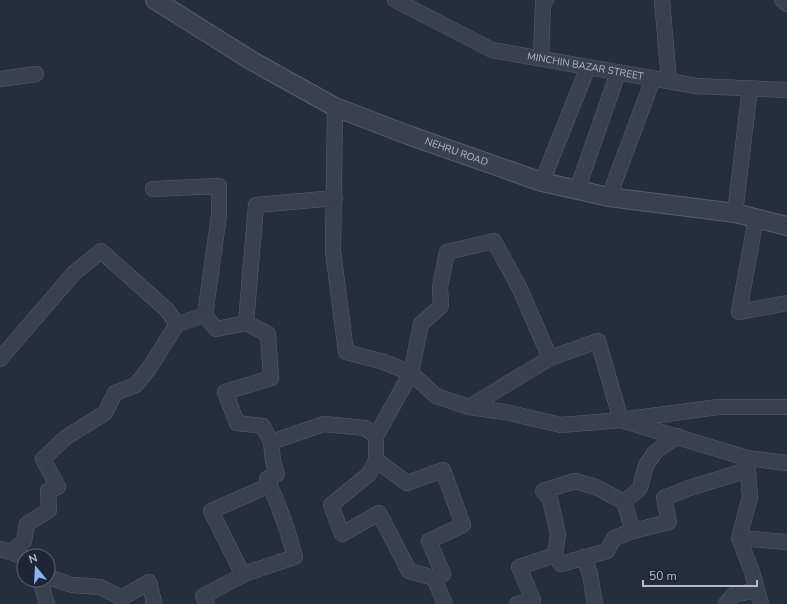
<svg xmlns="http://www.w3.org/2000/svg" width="787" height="604" viewBox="0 0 787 604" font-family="'Nunito Sans',sans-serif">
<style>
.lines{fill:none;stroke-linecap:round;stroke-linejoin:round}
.minor-casing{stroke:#565f6c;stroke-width:16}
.tertiary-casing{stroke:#565f6c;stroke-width:20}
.minor{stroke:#38414e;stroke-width:15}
.tertiary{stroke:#38414e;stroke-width:18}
.labels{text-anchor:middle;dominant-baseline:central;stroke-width:4;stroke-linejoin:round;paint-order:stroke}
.street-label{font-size:10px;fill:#b4bcc9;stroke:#1d2633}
</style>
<rect width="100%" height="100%" fill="#242f3e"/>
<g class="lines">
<!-- minor casing -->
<g class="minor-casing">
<g id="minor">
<path id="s1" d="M395,0L492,50L696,86L787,90"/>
<path d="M662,0L669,81"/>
<path d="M782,0L787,4"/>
<path d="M541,59L543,2L546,0"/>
<path d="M0,79L36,74"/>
<path d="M335,107L333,251L346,352L384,362L411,373L436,396L469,407L505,412L561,425L621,420L747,458L750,497L739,538L752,572L761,604"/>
<path d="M542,182L588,67"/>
<path d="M153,189L219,186V215L205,315"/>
<path d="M577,190L618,73"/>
<path d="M609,197L653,79"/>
<path d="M735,213L750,88"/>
<path d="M756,218L739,312L787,303"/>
<path d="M246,323L256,205L335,198"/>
<path d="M177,324L205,315L216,329L246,323L268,334L271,378L225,392L237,423L263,426L271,442"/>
<path d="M0,359L74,273L101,251L167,310L177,324L150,367L136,385L115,393L105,413L65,438L43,459L58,487L48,491L49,510L27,524L24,541L11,552"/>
<path d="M469,407L550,358L598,341L621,420L718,407H787"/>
<path d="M376,436L411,373L421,324L441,306L440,287L447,252L494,241L520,289L550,358"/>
<path d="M747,458L787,463"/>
<path d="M376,460L407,483L443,470L463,525L429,541L443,574L434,578"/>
<path d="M633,531L669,522L664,498L689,488L748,470"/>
<path d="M739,538L787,542"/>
<path d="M0,550L1,549L24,557"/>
<path d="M555,555L558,534L550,499L543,491L575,481L596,487L624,502"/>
<path d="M584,557L590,574L595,604"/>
<path d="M243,575L211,511L270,485"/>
<path d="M48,577L72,585L100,587L122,598L149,582L154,602L153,604"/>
<path d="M40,580L47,604"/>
<path d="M207,604L203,596L247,573L295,557C288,530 279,505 267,479L277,474L273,461L271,442L324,424L365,428L376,436V460L369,474L331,505L342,534L379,513L409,571L434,578L445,604"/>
<path d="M517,604L533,600L519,567L555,555L561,564L607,551L614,538L633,531L624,502L640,488L646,465L656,451L678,436"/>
<path d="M726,604L733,595L757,590"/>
</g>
</g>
<!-- tertiary casing -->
<g class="tertiary-casing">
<g id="tertiary">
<path id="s2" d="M155,0L254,62L335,107L408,135L542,182L609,197L735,213L787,226"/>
</g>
</g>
<!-- minor -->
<use href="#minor" class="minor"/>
<!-- tertiary -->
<use href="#tertiary" class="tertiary"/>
</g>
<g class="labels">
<!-- street labels -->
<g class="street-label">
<text stroke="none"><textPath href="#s1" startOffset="204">MINCHIN BAZAR STREET</textPath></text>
<text stroke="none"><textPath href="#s2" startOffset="339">NEHRU ROAD</textPath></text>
</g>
</g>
<!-- north arrow -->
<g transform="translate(36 568) rotate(342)"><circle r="19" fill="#1d2633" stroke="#59626f"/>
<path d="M0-3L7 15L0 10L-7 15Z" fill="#8ab4f8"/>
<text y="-6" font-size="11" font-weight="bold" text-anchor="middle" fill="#b4bcc9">N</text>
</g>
<!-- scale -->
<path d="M643 580v6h114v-6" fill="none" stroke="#b4bcc9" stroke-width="2"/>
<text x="649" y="580" font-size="12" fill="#b4bcc9" stroke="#1d2633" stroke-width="3" paint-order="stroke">50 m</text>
</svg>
